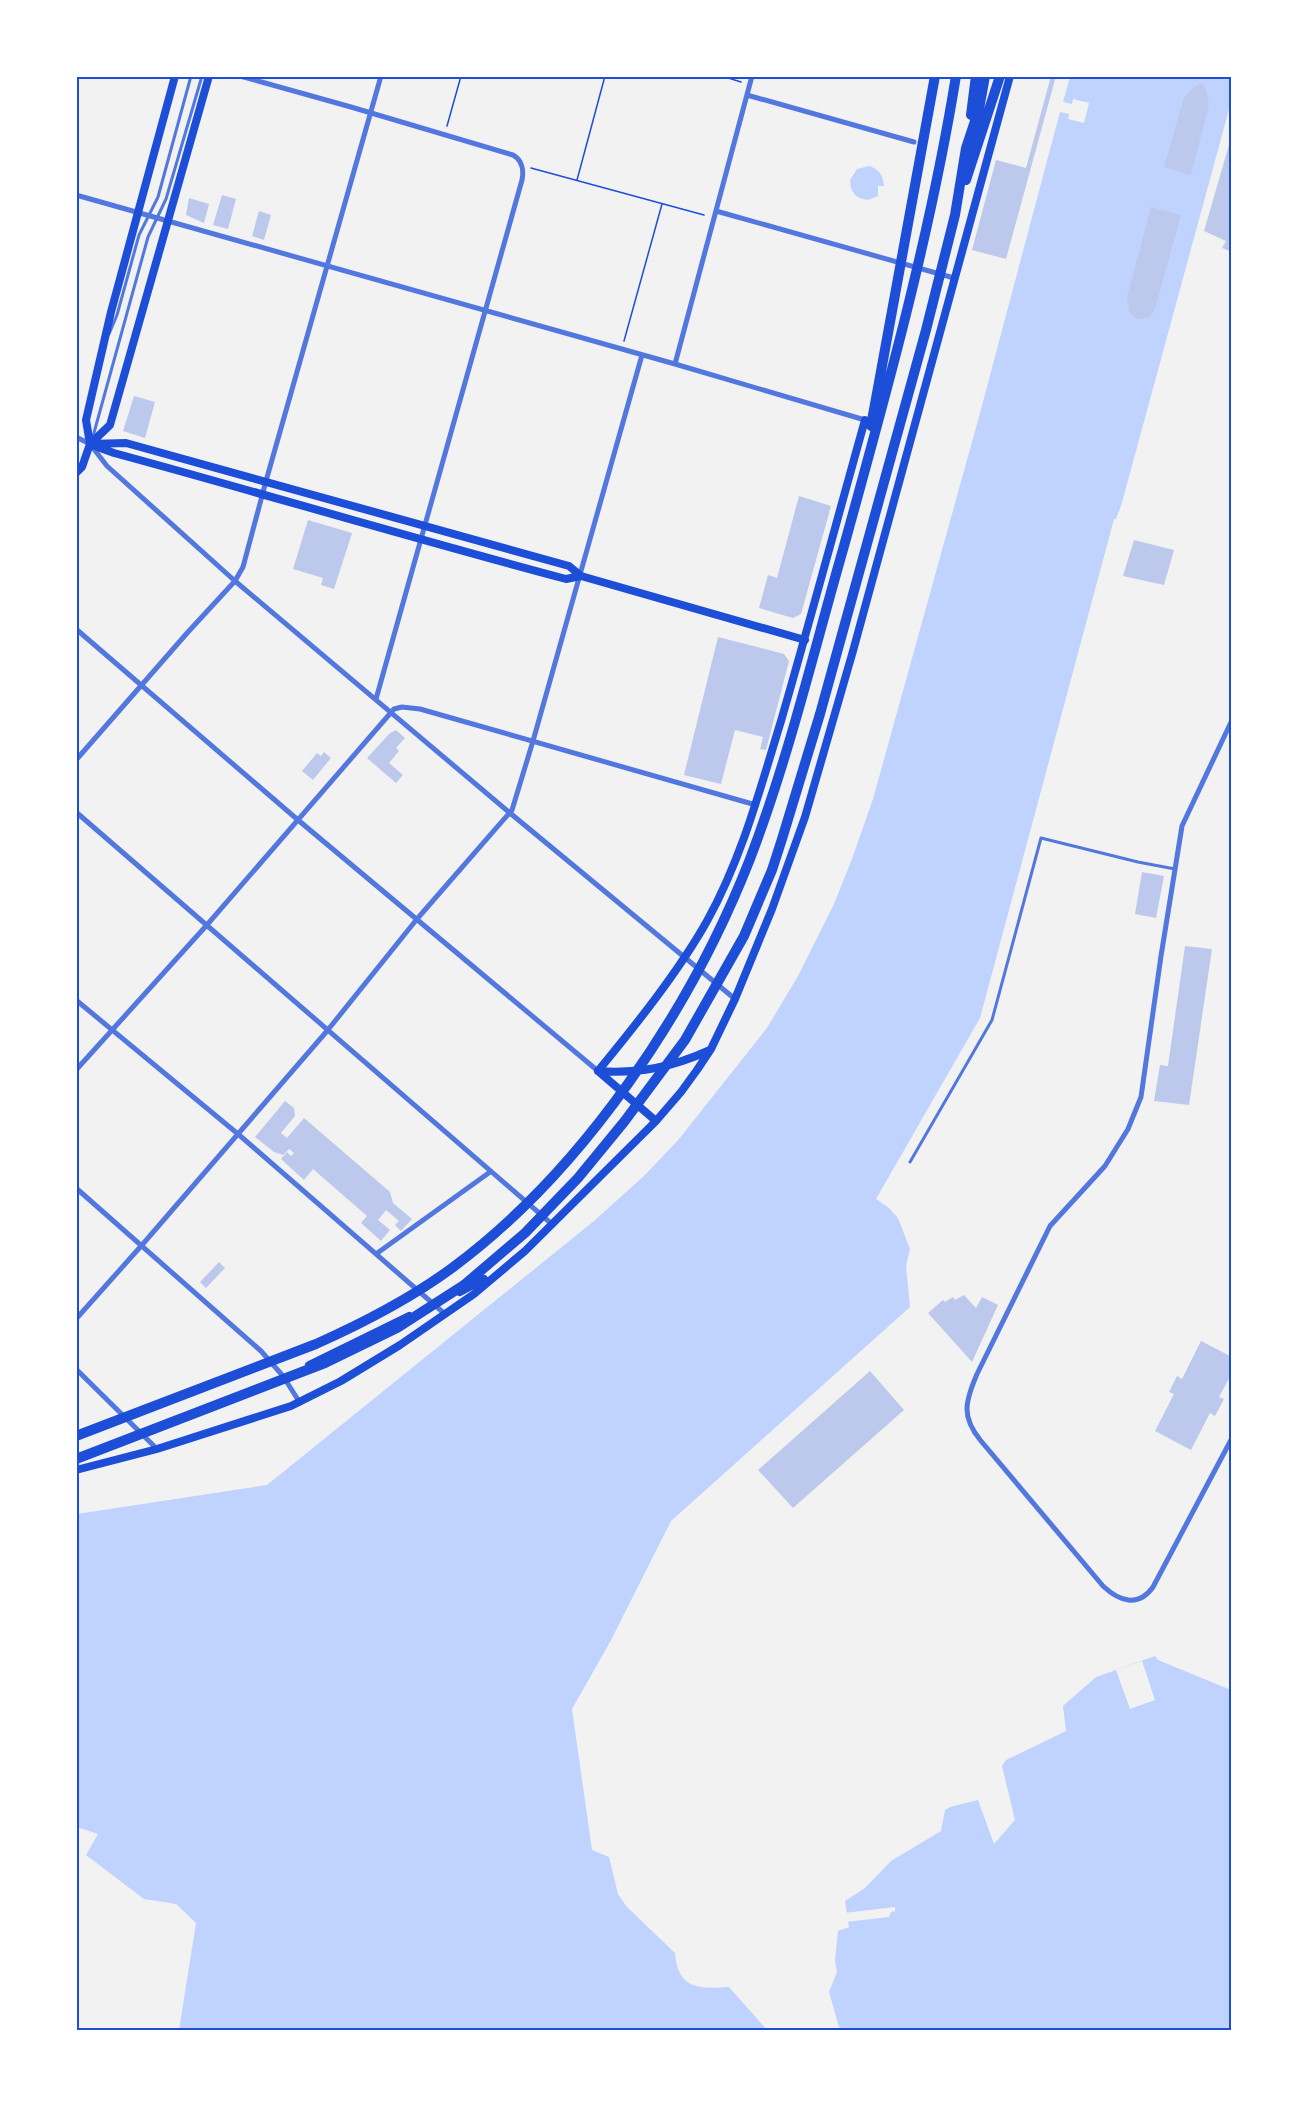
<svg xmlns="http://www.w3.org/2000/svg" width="1308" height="2107" viewBox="0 0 1308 2107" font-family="'Work Sans',sans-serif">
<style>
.water{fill:#bfd3fe}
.pier{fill:#f2f2f2}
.building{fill:#bdc9ec}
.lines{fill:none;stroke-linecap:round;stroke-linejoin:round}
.path{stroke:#1d4ed8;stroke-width:1.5}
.service{stroke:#5277de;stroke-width:3}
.minor{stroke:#5277de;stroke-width:5}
.secondary{stroke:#1d4ed8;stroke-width:8}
.motorway{stroke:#1d4ed8;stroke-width:10}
.neatline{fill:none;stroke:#1d4ed8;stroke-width:2}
</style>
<rect width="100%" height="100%" fill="#f2f2f2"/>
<!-- water -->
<path class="water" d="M1070,77H1231V102L1121,506L1116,519H1114L1110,534L980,1018L876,1199L889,1208L898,1218L910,1249L906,1266L910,1307L671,1521L610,1642L572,1709L592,1850L609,1857L618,1894L627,1907L675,1953C678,1989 698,1989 729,1987L767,2030H179L196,1923L176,1904L144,1899L86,1855L98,1834L77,1827V1514L267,1485L594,1221L645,1175L679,1139L767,1028L798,976L834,904L852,859L873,799L980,413L1060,112L1069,114L1068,119L1084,123L1089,103L1073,99L1072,104L1063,102Z
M869,166C879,169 883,175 884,186H878V196L868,200C856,199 850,192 850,180L857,169Z
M1155,1656L1158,1660L1231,1690V2030H844L839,2027L829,1992L837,1972L835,1960L838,1931L849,1927L845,1901L865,1888L891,1861L941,1831L945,1810L950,1807L978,1800L994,1844L1015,1820L1002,1766L1006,1760L1066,1731L1063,1706L1096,1677Z"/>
<!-- pier -->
<path class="pier" d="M1142,1661L1155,1700L1130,1709L1116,1670Z
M895,1907V1911L891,1912L889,1917L845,1922L844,1913Z"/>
<!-- building -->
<path class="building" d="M1051,76H1056L1006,259L972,250L996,160L1026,168Z
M1202,83L1207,93L1209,105L1191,175L1164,167L1184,98L1193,88Z
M1231,138H1232V252L1222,248L1226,241L1204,231Z
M222,195L236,199L228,229L213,225Z
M189,198L209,204L204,223L186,215Z
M1151,207L1181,215L1155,309L1150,317L1144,319H1137L1129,312L1127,297Z
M259,211L271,215L264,240L252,236Z
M134,396L155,402L145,438L123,431Z
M799,496L831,506L801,614L793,618L759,608L768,575L777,578Z
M308,520L352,533L334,589L321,585L323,578L293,569Z
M1134,540L1174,550L1164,585L1123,576Z
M718,637L784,654L789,661L766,750L760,749L763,737L735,730L721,784L684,775Z
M396,730L405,738L396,748L399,751L389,763L403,775L396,783L367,758L389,734Z
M324,752L331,758L313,780L302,771L317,753L321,756Z
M1142,872L1164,876L1156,918L1135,914Z
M1185,946L1212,949L1189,1105L1154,1101L1160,1065L1168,1066Z
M285,1101L294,1108L295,1116L281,1133L287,1138L304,1118L390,1192L393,1203L412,1219L401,1231L395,1225L399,1221L386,1210L378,1220L390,1230L381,1241L361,1223L367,1216L313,1169L304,1180L281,1159L287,1152L291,1156L294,1153L289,1149L283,1155L274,1152L255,1137Z
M219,1262L225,1268L206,1288L200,1282Z
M964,1295L976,1308L982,1297L998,1305L972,1362L928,1313L943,1300L945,1302L953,1297L955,1300Z
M1201,1341L1232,1357V1373L1219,1397L1224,1399L1215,1416L1210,1413L1191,1450L1155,1431L1174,1394L1169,1392L1177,1376L1182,1379Z
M870,1371L904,1410L793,1508L758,1470Z"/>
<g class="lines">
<!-- path -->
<path class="path" d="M722,76L741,82
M447,126L461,76
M531,168L704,215
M577,180L605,76
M624,341L662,204"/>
<!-- service -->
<path class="service" d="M109,334L117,315L139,235L158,197L191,76
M92,440L148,237L166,199L202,76
M910,1162L992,1020L1041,838L1138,862L1175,869"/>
<!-- minor -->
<path class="minor" d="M240,76L351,107L513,155C522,160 524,170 522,180L376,699
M747,95L914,142
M76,195L675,364L865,420
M716,211L954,278
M675,364L752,76
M76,437L90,444L107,466L235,581L510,813L735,999
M76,629L298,820L598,1071
M1232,720L1182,826L1161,956L1141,1097L1128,1129L1105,1166L1050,1226L977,1374C965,1402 961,1417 981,1441L1103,1586C1119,1601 1138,1608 1153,1587L1232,1438
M76,760L188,632L235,581L243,567L266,481L381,76
M76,812L553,1225
M76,1000L238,1134L445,1314
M76,1070L206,926L394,709L402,707L420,709L756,805
M76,1188L261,1351L283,1376L300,1403
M376,1254L490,1172
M76,1319L142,1245L327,1031L417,919L512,810L533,741L642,355
M76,1369L157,1449"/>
<!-- secondary -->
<path class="secondary" d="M90,444L126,443L569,566L581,576L805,640
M90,444L86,420L111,312L175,76
M92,445L114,453C265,494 415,539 566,579L581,576
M76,473L82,467L90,444L110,425L209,76
M598,1071C635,1026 679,971 707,921C742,858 760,789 781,721C810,621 837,520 865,420
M598,1071C639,1074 673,1067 710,1050
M598,1071L656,1121
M460,1292L484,1279
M309,1365L409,1316
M76,1470L157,1449L291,1406L341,1381L400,1345L474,1294L525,1251L656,1121L681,1092L697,1070L711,1049L735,999L772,909L805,817L853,651L1010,76"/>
<!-- motorway -->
<path class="motorway" d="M971,115L976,76
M966,180L1000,76
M871,426L935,76
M76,1436L316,1344C363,1323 410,1299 452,1268C583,1171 691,1010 750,859C789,757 814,650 844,546C887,391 930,236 956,76
M76,1459L325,1363L397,1328L464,1285L525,1233L578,1178L624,1122L685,1040L744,936L772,870L782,839L820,714L926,330L955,215L966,148L979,109L985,76"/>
</g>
<!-- border -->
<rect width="1308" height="2107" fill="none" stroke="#ffffff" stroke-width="156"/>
<rect x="78" y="78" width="1152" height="1951" class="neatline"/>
</svg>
